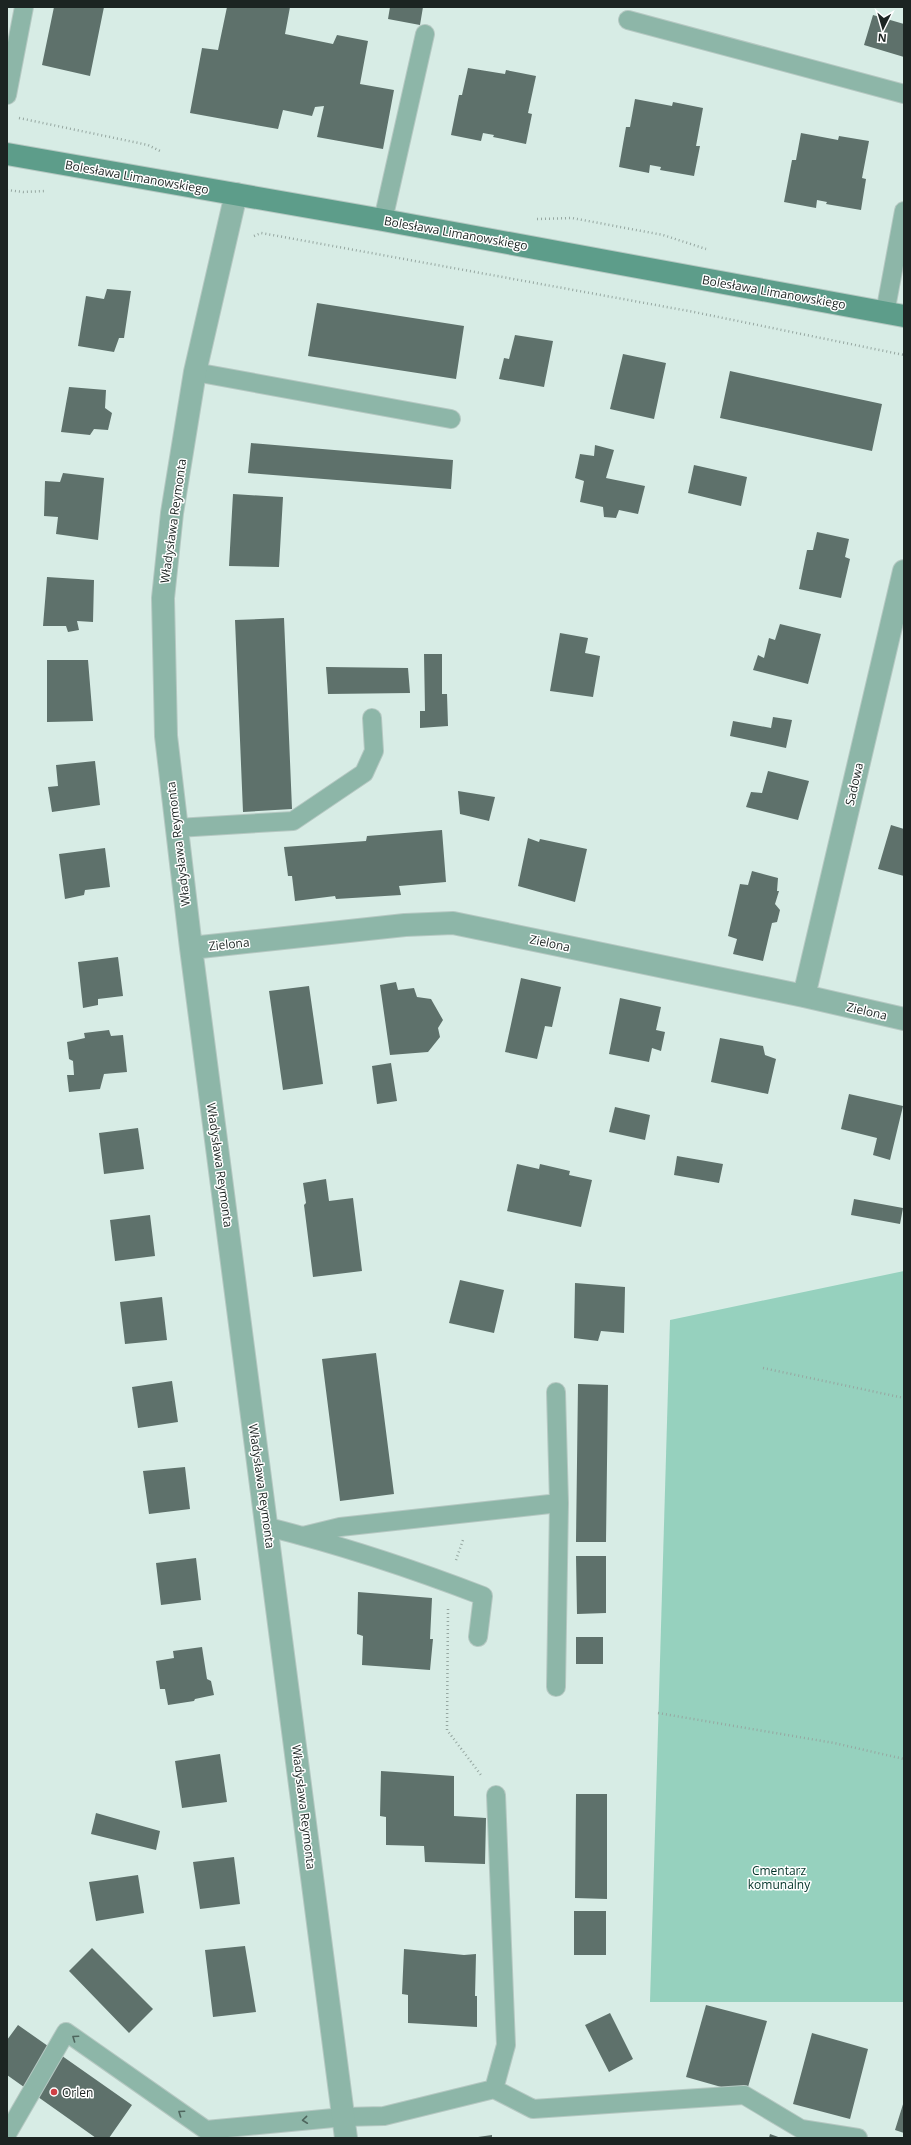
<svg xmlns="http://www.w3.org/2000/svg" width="911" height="2145" viewBox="0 0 911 2145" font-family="'Open Sans',sans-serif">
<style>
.green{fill:#96d1be}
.building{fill:#5e716b}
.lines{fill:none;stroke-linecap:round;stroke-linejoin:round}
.lane-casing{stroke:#b5c8c2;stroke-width:20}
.street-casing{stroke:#b5c8c2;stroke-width:24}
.secondary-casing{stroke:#b5c8c2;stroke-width:24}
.path{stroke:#96a7a1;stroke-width:2.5;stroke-dasharray:1 3;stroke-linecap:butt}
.lane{stroke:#8db6a8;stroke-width:18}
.street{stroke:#8db6a8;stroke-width:22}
.secondary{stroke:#5d9d8a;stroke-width:22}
.oneway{stroke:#4f665e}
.poi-dot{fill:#cf4045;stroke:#fff;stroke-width:1.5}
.labels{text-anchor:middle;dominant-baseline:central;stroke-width:3;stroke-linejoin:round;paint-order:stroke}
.street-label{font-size:12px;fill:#1c2422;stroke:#fff}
.park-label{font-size:12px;fill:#003227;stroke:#fff}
.poi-label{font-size:12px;fill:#1c2422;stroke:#fff;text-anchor:start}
</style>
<rect width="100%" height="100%" fill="#d7ece5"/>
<!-- green -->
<path class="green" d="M904,1271V2002H650L670,1320Z"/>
<!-- building -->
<path class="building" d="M54,7H104L90,76L42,65Z
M227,7H290L285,34L333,44L337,35L368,41L360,84L394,90L383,149L317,137L324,106L315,107L312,116L283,110L278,129L190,113L202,48L218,50Z
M390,7H423L420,25L388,19Z
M873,15L904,24V57L864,45Z
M468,68L505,74L506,70L536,76L528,113L532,114L526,144L493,137L494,135L483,133L481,141L451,135L459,95H462Z
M635,99L672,106L673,102L703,108L696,146H700L694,176L660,170L661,167L650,165L649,173L619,167L626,127H630Z
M801,133L838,140L839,136L869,141L862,178L866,179L861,210L826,204L827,202L817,200L816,208L784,202L792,160H796Z
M107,289L131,291L124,338H119L114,352L78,346L86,296L104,299Z
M317,303L464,326L456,379L308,356Z
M515,335L553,341L544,387L499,379L504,358L509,359Z
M623,354L666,363L654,419L610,409Z
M730,371L882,404L872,451L720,418Z
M69,387L106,390L105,408L112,413L108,430L94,429L90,435L61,432Z
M251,443L453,460L451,489L248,473Z
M595,445L614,450L606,478L645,486L638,514L619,510L616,518L604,517L603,507L580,502L584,481L575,478L580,454L594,456Z
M694,465L747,477L741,506L688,493Z
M63,473L104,478L98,540L56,534L58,517L44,516L45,481L60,482Z
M233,494L283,497L279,567L229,566Z
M817,532L849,539L845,557L850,559L841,598L799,589L807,550H813Z
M47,577L94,580L93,622L77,621L79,630L68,632L66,626H43Z
M284,618L292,809L243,812L235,620Z
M780,624L821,634L808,684L753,670L758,655L764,658L769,638L775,640Z
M560,633L588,638L585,653L600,656L593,697L550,691Z
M424,654H442V694H447L448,726L420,728V711H425Z
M47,660H88L93,721L47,722Z
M326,667L408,668L410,693L328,694Z
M773,717L792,720L786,748L730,736L733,721L771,728Z
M95,761L100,805L52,812L48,787L58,786L56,765Z
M768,771L809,781L798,820L746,807L751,792L762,793Z
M458,791L495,797L489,821L460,814Z
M891,825L904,829V876L878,869Z
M442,830L446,882L399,886L401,895L336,899L335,896L295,901L292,876H288L284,847L366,841L367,836Z
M528,838L539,842L540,839L587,849L575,902L518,886Z
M105,848L110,887L85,890L84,895L65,899L59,854Z
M752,871L778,878L777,891H779L775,904L780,910L777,922L772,923L763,961L733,954L737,939L728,936L740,884L748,885Z
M118,957L123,996L98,999V1005L83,1008L78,962Z
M521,978L561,987L552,1027L545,1026L537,1059L505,1052Z
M396,982L398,990L414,988L417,997L431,999L443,1020L438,1028L440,1037L428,1052L390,1055L380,985Z
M309,986L323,1084L283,1090L269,991Z
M620,998L661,1007L656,1030L665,1032L661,1051L652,1048L649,1062L609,1054Z
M109,1030L111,1036L123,1035L127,1072L104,1074L100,1089L69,1092L67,1075H74L73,1061L69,1059L67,1042L85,1038L84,1033Z
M720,1038L763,1046L765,1055L776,1059L768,1094L711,1082Z
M391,1063L397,1101L377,1104L372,1066Z
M849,1094L903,1106L890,1160L873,1155L877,1138L841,1129Z
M615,1107L650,1115L645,1140L609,1132Z
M138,1128L144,1169L104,1174L99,1133Z
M677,1156L723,1164L719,1183L674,1175Z
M517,1164L539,1169L540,1164L570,1171L569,1175L592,1180L581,1227L507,1211Z
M326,1179L329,1201L353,1198L362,1271L313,1277L304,1205L306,1203L303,1183Z
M854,1199L903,1208L900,1224L851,1215Z
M150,1215L155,1256L115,1261L110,1220Z
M460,1280L504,1290L494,1333L449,1323Z
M575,1283L625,1287L624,1333L601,1331L598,1341L574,1338Z
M162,1297L167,1340L125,1344L120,1302Z
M376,1353L394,1494L340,1501L322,1359Z
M172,1381L178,1422L138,1428L132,1387Z
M578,1384L608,1385L606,1542H576Z
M185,1467L190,1509L149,1514L143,1471Z
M576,1556H606V1613L577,1614Z
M196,1558L201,1600L161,1605L156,1563Z
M358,1592L432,1598L430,1639H433L430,1670L362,1665L363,1636L357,1634Z
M576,1637H603V1664H576Z
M202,1647L207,1679L211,1681L214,1695L195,1699L194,1701L168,1705L165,1689H160L156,1661L174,1658L173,1651Z
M220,1754L227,1802L182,1808L175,1761Z
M381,1771L454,1776V1816L486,1818L485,1864L425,1862L424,1846L386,1845V1817L380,1816Z
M576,1794H607V1899L575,1898Z
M96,1813L160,1831L156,1850L91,1834Z
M234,1857L240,1904L200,1909L193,1862Z
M138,1875L144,1913L96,1921L89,1882Z
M574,1911H606V1955H574Z
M245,1946L256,2012L213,2017L205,1950Z
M92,1948L153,2009L129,2033L69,1971Z
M404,1949L464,1955L476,1954L475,1996H477V2027L408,2023V1995L402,1994Z
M706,2005L767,2021L746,2094L686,2077Z
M610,2013L633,2059L609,2072L585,2025Z
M18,2025L132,2105L109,2138H96L7,2075V2040Z
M812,2033L868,2049L850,2119L793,2104Z
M904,2101V2133L895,2130Z
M770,2134L781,2138H769Z
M492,2135V2138H478V2137Z"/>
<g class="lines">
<!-- lane casing -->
<g class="lane-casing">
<path id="lane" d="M628,20L904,94
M7,95L24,7
M383,220L425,34
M885,313L904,211
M195,372L451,419
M177,828L293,821L364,773L374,751L372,718
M268,1527C340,1545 413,1569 483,1596L478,1637
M303,1536L340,1527L559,1503L556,1392
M556,1687L559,1503
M494,2089L533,2109L744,2095L801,2129L858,2138
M7,2134L66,2032L206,2130L344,2117L384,2116L494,2089L506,2045L496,1795"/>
</g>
<!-- street casing -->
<g class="street-casing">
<path id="street" d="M236,194L195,372L172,513L163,598L166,736L191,948L346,2138
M191,948L405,925L453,923L804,996L904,1019
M804,996L904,571"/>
</g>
<!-- secondary casing -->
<g class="secondary-casing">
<path id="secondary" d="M7,154L383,220L904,316"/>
</g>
<!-- path -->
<path class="path" d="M19,118L148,145L160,151
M7,190L23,192L46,191
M537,219L572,218L663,235L706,249
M254,236L261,233L289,238L694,312L904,355
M763,1368L904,1398
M456,1560L463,1540
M448,1609L447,1730L481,1775
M658,1713L834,1743L904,1759"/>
<!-- lane -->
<use href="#lane" class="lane"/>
<!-- street -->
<use href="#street" class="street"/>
<!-- secondary -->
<use href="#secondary" class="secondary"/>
</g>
<!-- one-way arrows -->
<defs><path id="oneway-chevron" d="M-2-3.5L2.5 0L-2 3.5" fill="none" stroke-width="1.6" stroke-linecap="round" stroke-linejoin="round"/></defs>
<g class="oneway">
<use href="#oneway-chevron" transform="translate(75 2038) rotate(-145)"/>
<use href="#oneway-chevron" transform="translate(181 2113) rotate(-145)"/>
<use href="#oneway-chevron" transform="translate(305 2120) rotate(174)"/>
</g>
<!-- markers -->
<circle class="poi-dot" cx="54" cy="2092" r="4"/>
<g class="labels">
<!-- street labels -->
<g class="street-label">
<text transform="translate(137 177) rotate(10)">Bolesława Limanowskiego</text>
<text transform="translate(456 233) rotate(10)">Bolesława Limanowskiego</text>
<text transform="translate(774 292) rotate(10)">Bolesława Limanowskiego</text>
<text transform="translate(173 521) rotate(-82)">Władysława Reymonta</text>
<text transform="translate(854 784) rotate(-77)">Sadowa</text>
<text transform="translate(178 844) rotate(-97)">Władysława Reymonta</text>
<text transform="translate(550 943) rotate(12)">Zielona</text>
<text transform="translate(229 944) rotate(-6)">Zielona</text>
<text transform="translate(867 1011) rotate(13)">Zielona</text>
<text transform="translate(220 1165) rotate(82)">Władysława Reymonta</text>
<text transform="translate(262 1486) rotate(82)">Władysława Reymonta</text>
<text transform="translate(304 1807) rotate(83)">Władysława Reymonta</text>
</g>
<!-- park labels -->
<g class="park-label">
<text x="779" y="1870">Cmentarz<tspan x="779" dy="14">komunalny</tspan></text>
</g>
<!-- poi labels -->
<g class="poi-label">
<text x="62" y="2092">Orlen</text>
</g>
</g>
<!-- border -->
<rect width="911" height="2145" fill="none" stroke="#1c2422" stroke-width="16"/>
<!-- north arrow -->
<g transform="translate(883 28) rotate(185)" stroke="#ffffff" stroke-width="3" paint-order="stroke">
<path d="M0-3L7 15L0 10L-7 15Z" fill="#1c2422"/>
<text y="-6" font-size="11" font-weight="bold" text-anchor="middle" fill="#1c2422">N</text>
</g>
</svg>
